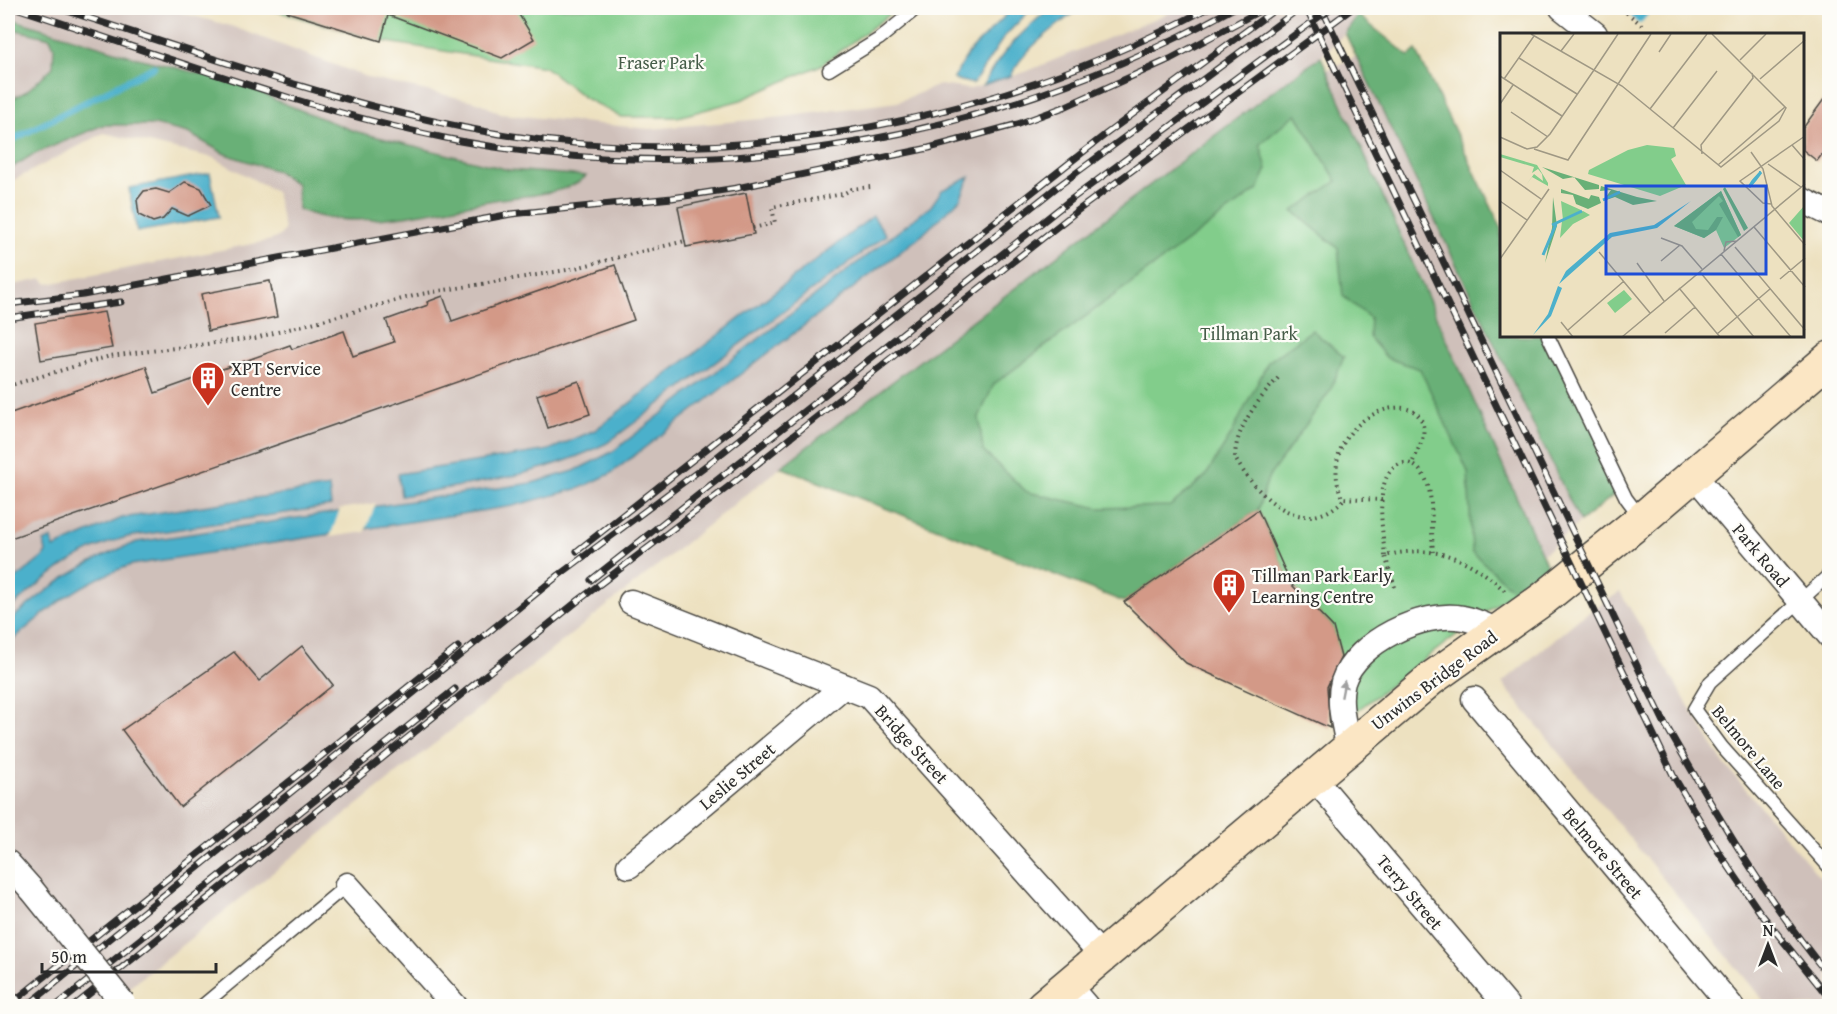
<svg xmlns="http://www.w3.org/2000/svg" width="1837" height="1014" viewBox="0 0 1837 1014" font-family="'Gentium Book Plus',serif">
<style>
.industrial{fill:#cfc0ba}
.green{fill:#82cd8b;stroke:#567c5b;stroke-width:1.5}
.forest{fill:#69b077;stroke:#4a6e51;stroke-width:1.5}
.water{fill:#4cb0cb;stroke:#3c6e7b;stroke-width:1.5}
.pier{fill:#ede1c0}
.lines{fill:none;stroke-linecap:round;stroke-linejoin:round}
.stream{stroke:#4cb0cb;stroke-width:7}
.building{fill:#d39987}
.service-casing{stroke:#484641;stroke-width:15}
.minor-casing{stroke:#484641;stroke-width:27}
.secondary-casing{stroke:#484641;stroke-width:36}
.path{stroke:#484641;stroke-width:4;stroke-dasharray:1.5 4.5;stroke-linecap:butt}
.service{stroke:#fff;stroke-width:12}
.minor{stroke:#fff;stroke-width:24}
.secondary{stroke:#fbe6c4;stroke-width:33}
.rail-casing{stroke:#2b2b2b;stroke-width:7}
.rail{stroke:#fdfcf7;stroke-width:4.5;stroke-dasharray:14;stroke-linecap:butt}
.minor-bridge-casing{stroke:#484641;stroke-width:27;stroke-linecap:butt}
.minor-bridge{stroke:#fff;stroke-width:24}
.oneway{fill:#a0a0a0}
.labels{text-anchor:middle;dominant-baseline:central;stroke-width:4.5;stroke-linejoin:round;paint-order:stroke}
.park-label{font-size:18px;fill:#455c48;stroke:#fdfcf7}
.poi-label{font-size:18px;fill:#2b2b2b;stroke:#fdfcf7;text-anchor:start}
.street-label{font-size:18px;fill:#2b2b2b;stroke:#fdfcf7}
.inset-river{fill:none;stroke:#4cb0cb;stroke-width:3}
.inset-road{fill:none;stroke:#9f9884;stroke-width:1.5}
.view{fill:#1d4ed8;fill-opacity:0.15;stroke:#1d4ed8;stroke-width:3}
.inset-edge{fill:none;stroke:#2b2b2b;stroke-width:3}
</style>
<rect width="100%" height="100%" fill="#fdfcf7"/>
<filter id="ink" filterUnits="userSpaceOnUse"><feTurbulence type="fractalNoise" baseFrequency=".0167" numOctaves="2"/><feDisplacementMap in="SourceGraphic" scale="12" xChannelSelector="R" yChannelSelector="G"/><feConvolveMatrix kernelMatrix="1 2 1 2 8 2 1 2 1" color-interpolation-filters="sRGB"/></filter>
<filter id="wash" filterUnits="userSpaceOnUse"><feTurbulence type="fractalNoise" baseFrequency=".008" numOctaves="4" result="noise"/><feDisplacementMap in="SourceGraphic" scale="24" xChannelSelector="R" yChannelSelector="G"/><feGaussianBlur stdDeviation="1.35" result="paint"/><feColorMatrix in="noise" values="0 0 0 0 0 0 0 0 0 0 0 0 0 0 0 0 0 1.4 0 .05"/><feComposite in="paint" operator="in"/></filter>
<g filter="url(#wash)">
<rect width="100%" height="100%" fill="#ede1c0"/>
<!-- industrial -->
<path class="industrial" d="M8,8H164L231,26L372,79L478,102L501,114L650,129L784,117L897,102L939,85L970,89L1025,72L1181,8H1369L1358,15L1345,33L1321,57L1277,88L772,474L106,1006H8V286L42,279L48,284L272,240L280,236L284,230L276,192L214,158L104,133L8,183Z
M1356,56L1580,522L1542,555L1327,70Z
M1620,592L1722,761L1829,888V1006H1768L1502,683L1580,618Z"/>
<!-- green -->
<path class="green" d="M266,8H898L821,65L741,100L678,117H621L585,98L545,67L381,41Z
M1321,57L1547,566L1355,712L1333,627L1291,584L1258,510L1124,602L781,467L1277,88Z"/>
<!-- forest -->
<path class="forest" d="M1358,15L1409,56L1416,50L1501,227V336H1553L1625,486L1580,522L1345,33Z
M8,18L134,57L255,88L275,100L354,131L509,170L586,176C569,195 518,196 494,200C438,209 350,234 298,209L297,184L277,171L225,154L188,133L155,125H103L32,155L8,170V101L27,91L53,67L54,47L50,38L8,28Z
M1321,57L1547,566L1514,591L1472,552L1468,472L1420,369L1387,358L1369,337L1370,318L1343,296L1338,248L1293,211L1337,181L1296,114L1260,144L1267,169L1258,189L994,384L979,417L983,451L1027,492L1099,508L1170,506L1205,477L1231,435L1268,362L1312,330L1344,357L1330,391L1268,478L1258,510L1124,602L781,467L1277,88Z"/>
<!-- water -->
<path class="water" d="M1013,8H1032L1004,37L973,84L953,79L969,52Z
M1050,8H1079C1057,27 1022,49 1011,76L983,85C1000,53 1023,31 1050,8Z
M210,173L219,217L137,232L129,188Z
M970,177L960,199L921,236L610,474L580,488L513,506L131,565C77,583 50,608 8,644V622C50,586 84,561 137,542L532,483L574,471L612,452L931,206L942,190Z
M873,216L886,235L607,443C540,477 474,483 401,496L398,474L549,450L595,430Z
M329,487L331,506L127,537C75,551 48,576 8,610V585L43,557L46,552L44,542L52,538L54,548L122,518Z"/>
<!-- pier -->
<path class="pier" d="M376,503L365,532L330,537L340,509Z"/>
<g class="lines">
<!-- stream -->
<path class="stream" d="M1637,8L1633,13L1639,20L1649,8
M8,142L154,67"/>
</g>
<g id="blocks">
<!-- building -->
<path class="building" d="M288,8H515L534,39L502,58L388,15L381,41L287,12Z
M1830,91V144L1817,161L1803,150V128Z
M185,182L201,188L211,205L188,216L172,209L163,219L153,222L139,215L137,200L144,191L156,189L169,193Z
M746,193L754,234L686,247L678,207Z
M615,265L634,320L8,539V414L146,366L155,393L290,345L292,349L344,331L353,356L394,342L386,320L428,305L427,302L443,296L452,321Z
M270,281L277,317L208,331L201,294Z
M104,312L112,348L41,360L35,323Z
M579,381L590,414L548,428L537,395Z
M1258,510L1291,584L1333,627L1341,657L1327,687L1330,728L1186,663L1124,602Z
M302,646L333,685L180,807L122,730L234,652L259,681Z"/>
</g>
</g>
<g filter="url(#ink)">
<use href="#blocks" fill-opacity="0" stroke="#484641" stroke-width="1.5"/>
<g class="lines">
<!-- service casing -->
<g class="service-casing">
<path id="service" d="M829,70L879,39L917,8
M1548,336L1626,498L1641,518
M1830,574L1710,682L1694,709L1722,747L1830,868
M202,1006L347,885"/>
</g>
<!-- minor casing -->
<g class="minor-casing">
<path id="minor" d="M1562,8L1595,34
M1802,200L1830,214
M1693,474L1830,636
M631,602L869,696L1102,956
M1474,699L1731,1006
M1348,747C1345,726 1337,703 1343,682C1356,642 1423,610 1463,618C1475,620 1487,626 1498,631
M1313,777L1507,1006
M8,863L32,890
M629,866L844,686
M347,885L455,1006
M1068,985L1086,1006"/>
</g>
<!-- secondary casing -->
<g class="secondary-casing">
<path id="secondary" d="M1043,1006L1432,678L1543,599L1642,519L1830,358"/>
</g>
<!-- path -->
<path class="path" d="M1631,8L1627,13L1642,25
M753,228L775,223L772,207L843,194L852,189L871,187
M1278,378C1259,399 1235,428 1235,458C1256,495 1303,542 1344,499
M8,386L110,356L255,338L421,294L567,270L685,241
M1382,500L1342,498C1312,424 1413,382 1423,425C1426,438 1416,452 1412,464
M1385,556C1383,533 1371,469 1404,463C1413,462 1421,470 1425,478C1434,493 1431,533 1433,552
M1395,587L1385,556C1434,543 1471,558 1506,592"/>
<!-- service -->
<use href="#service" class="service"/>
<!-- minor -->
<use href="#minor" class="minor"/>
<!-- secondary -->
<use href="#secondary" class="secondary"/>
<!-- rail casing -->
<g class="rail-casing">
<path id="rail" d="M16,8C162,55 310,112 460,141C724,191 1000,137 1234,8
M58,8C192,51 327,100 466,128C714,177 986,127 1208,8
M1306,8L1674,777L1718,851L1759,911L1830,999
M1326,17L1664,722C1714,810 1765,899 1830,977
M8,304L83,295L511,214L672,198L737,188L929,148L1018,124L1064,107L1170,59L1265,8
M8,318L121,302
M577,551L1106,134L1277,8
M591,580L1069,201L1331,8
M8,1006L458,647
M27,1006L559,575L708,464L1057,187L1300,8
M56,1006L455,689
M74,1006L579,600L728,487L1077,211L1353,8"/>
</g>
<!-- rail -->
<use href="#rail" class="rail"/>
<!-- minor-bridge casing -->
<g class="minor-bridge-casing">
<path id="minor-bridge" d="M32,890L123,1003"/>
</g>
<!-- minor-bridge -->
<use href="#minor-bridge" class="minor-bridge"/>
</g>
<!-- one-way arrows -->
<defs><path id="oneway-solid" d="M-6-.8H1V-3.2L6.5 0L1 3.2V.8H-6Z" transform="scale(1.5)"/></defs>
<use class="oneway" href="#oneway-solid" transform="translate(1343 689) rotate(-79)"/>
</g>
<!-- icons -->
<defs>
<g id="building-pin" transform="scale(1.725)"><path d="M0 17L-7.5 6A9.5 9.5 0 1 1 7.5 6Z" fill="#c8321e" stroke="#fdfcf7"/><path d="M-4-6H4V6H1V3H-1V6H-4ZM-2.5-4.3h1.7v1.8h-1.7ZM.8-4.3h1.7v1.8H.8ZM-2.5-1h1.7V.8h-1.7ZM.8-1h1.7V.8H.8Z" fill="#fff"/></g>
</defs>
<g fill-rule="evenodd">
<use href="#building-pin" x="208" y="378"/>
<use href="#building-pin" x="1229" y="585"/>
</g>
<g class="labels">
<!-- park labels -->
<g class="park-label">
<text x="661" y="62">Fraser Park</text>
<text x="1249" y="333">Tillman Park</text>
</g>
<!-- poi labels -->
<g class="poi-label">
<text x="231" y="368">XPT Service<tspan x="231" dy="21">Centre</tspan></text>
<text x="1252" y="575">Tillman Park Early<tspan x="1252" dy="21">Learning Centre</tspan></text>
</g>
<!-- street labels -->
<g class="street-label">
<text transform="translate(1761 555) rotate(50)">Park Road</text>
<text transform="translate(1434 680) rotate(-37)">Unwins Bridge Road</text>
<text transform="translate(912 744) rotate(48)">Bridge Street</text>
<text transform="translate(1749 747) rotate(50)">Belmore Lane</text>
<text transform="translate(737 776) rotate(-40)">Leslie Street</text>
<text transform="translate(1603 853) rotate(50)">Belmore Street</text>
<text transform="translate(1410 892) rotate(50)">Terry Street</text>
</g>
</g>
<!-- overview -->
<g transform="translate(1500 33)">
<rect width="304" height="304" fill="#ede1c0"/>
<path d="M147,112L174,115L176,123L171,126L186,152L160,163L88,141L89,137L128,117ZM0,121L37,132L48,150V153L32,144L26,152L34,141L43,148L42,141L38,136L32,140L34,134L0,124ZM221,158L241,202L224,215L216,197L204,205L174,193ZM61,168L81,177L73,183L83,178L90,182L73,191L60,205L62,188L68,185L63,187ZM304,173V208L289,190ZM124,257L132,266L115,280L107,270Z" fill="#82cd8b"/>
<path d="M42,134L99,152V156L85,157L74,144L63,146ZM101,153L137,164L157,168L133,172L115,164L103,168L111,157L100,158ZM225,154L248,195L244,198L223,156ZM61,156L89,166L91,162L99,164L101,170L88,176L76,171L73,162L61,160ZM221,158L241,202L238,204L219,171L223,168L219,163L192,189L196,196L208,197L217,184H223L216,197L204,205L174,193ZM53,164L57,193L45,230L52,195Z" fill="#69b077"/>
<path d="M191,168L157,195L112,204L59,251L66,238L110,200L154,192ZM58,253L62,255L51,283L33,302L48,281Z" fill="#4cb0cb"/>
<path class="inset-river" d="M261,139L255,147L249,154L253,148ZM103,167L120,159M52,192L82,178M43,222L56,191"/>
<path class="inset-road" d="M31,1L122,53L221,134L279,88L286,75L212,1M61,18L74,1M159,19L171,1M19,25L77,61M240,27L266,1M94,37L118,1M0,43L62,83M4,46L34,3M260,46L305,7M0,71L13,52M150,76L207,1M11,79L48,104M173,95L217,38M0,104L27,116L37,114L50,101L94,37M292,112L305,127M34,116L68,127L151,1M251,119L263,136L272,173L305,212M202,121L201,112L253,45L252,40M268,131L301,154M218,132L285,74M0,137L41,166M0,168L27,187M271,171L263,170L240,148L305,103M254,194L305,254M161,205L182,213L202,236M235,214L305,297M224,218L226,209L237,208M99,219L150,280M221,221L291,304M0,226L49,156M161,228L180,212M137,230L164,268M200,239L254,304M280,246L305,225M179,255L220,304M61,289L73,304M68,297L124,248M165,300L195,274M217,301L270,256M122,304L305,151"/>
<path class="view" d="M106,153H266V241H106Z"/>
<rect width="304" height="304" class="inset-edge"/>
</g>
<!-- margin -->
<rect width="1837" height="1014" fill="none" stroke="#fdfcf7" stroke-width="30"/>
<!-- north arrow -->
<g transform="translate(1768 945)" stroke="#fdfcf7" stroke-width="4.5" paint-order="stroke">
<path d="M0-4.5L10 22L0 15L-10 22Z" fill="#2b2b2b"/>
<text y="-9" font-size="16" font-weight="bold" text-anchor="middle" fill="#2b2b2b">N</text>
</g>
<!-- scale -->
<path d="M42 963v9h174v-9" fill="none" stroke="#2b2b2b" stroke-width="3"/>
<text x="51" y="963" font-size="18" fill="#2b2b2b" stroke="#fdfcf7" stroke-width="4.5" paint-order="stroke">50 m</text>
</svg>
